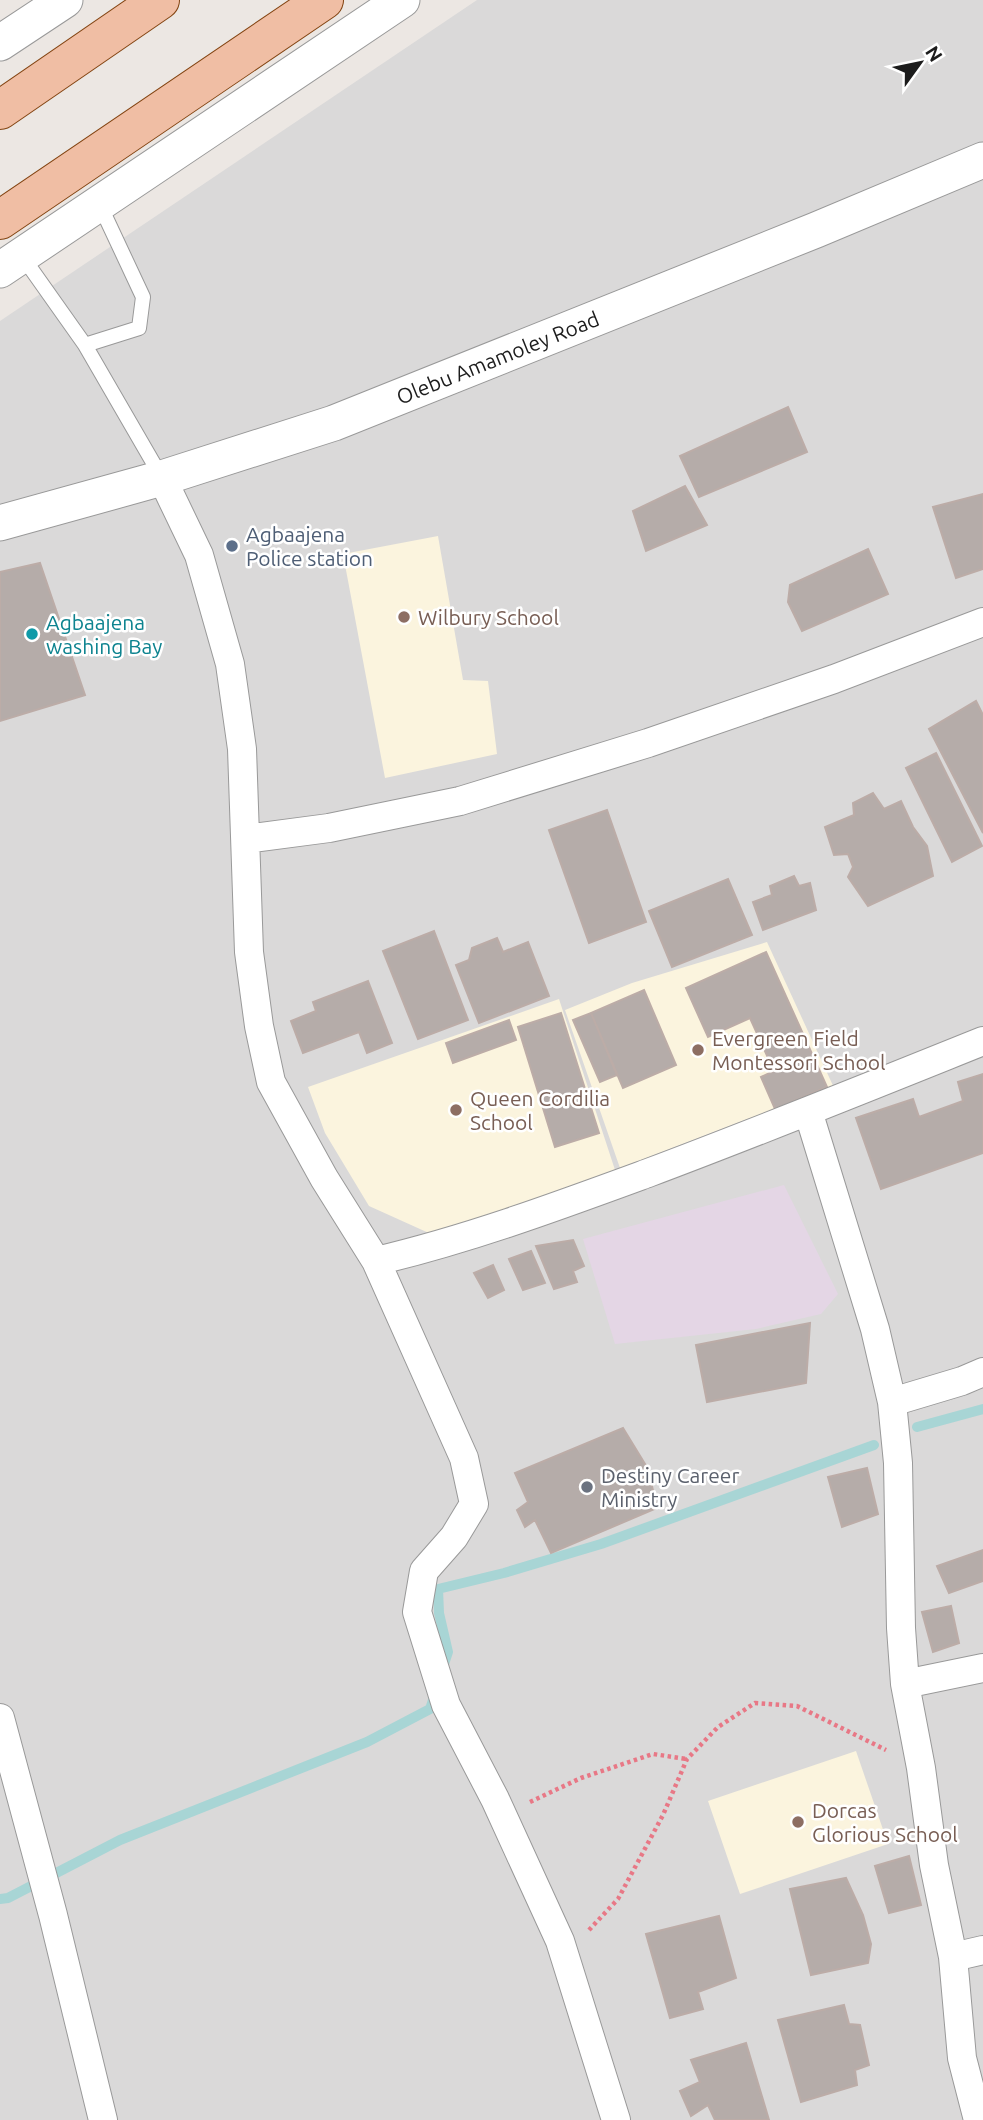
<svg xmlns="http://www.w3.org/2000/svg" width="983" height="2120" viewBox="0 0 983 2120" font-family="Ubuntu,sans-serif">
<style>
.residential{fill:#dad9d9}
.industrial{fill:#e4d6e5}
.education{fill:#fbf4de}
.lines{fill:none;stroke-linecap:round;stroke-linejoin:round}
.stream{stroke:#a8d5d5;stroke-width:10}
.building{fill:#b5aca9;stroke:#bcaca7;stroke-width:2}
.service-casing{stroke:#999;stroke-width:16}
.minor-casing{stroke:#999;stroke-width:30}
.tertiary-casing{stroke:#999;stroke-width:37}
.primary-casing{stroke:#834412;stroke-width:40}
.path{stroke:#e87886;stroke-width:4.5;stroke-dasharray:3.5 3.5;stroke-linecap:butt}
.service{stroke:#fff;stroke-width:14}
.minor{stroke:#fff;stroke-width:28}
.tertiary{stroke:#fff;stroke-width:35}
.primary{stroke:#f0bea4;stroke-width:38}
.service-dot{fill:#5c6f8a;stroke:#fff;stroke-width:2.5}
.education-dot{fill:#8d6e63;stroke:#fff;stroke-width:2.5}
.culture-dot{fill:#0f9aa8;stroke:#fff;stroke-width:2.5}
.worship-dot{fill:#6b7280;stroke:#fff;stroke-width:2.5}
.labels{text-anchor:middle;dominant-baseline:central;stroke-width:5;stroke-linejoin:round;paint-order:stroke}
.street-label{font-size:21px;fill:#1c1c1c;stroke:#fff}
.service-label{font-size:21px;fill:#4e5e75;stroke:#fff;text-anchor:start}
.education-label{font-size:21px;fill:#785e54;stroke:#fff;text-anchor:start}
.culture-label{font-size:21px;fill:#0d838f;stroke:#fff;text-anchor:start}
.worship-label{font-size:21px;fill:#5b616d;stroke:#fff;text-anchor:start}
</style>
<rect width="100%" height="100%" fill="#ece7e3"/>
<!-- residential -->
<path class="residential" d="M477,0H983V2120H0V321Z"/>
<!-- industrial -->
<path class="industrial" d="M784,1185L838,1294L821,1314L756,1329L615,1344L583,1239Z"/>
<!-- education -->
<path class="education" d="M438,536L463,680L488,681L497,754L385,778L343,554Z
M767,942L835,1090L747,1119L620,1168L565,1010L632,983Z
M559,999L616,1173L431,1234L369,1206L325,1133L308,1087Z
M856,1751L888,1844L740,1894L708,1801Z"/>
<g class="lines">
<!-- stream -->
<path class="stream" d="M917,1427L983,1409
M442,1670L448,1652L439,1613L438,1589L504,1573L601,1544L874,1445
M0,1899L8,1898L120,1840L367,1742L430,1709L435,1694"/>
</g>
<!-- building -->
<path class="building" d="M788,407L807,452L699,497L680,456Z
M685,486L707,525L646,551L633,511Z
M983,494V569L956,578L933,507Z
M868,549L888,594L802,631L788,602L790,585Z
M40,563L85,695L0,721V572Z
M976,701L983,715V833L929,729Z
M936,753L982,846L952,862L906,768Z
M873,793L884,809L901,801L913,827L927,846L933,876L868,906L848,877L853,867L848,854L834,855L825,827L854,815L853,803Z
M607,810L646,922L589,943L549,830Z
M794,876L799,886L810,883L816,910L763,930L753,902L772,895L770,886Z
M728,879L752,935L672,967L649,911Z
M434,931L468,1020L418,1039L383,951Z
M497,938L503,952L528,942L549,996L479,1023L456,965L469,960L472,948Z
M766,952L827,1087L775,1109L761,1077L774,1071L750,1018L708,1037L686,988Z
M368,981L392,1043L367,1053L359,1032L303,1053L291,1021L316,1011L313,1002Z
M644,990L676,1065L623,1088L591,1013Z
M561,1013L599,1133L555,1147L518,1027Z
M591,1013L617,1075L600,1082L573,1020Z
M509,1020L516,1040L453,1063L446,1043Z
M983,1074V1153L881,1189L856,1118L913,1099L919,1117L963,1101L958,1082Z
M573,1240L584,1266L573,1271L577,1282L554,1289L536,1246Z
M531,1251L545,1283L523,1290L509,1259Z
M493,1265L504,1290L488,1298L474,1273Z
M810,1323L806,1383L707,1402L696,1345Z
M623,1428L648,1469L657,1508L551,1553L535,1520L525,1527L517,1510L528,1502L515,1473Z
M867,1468L878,1514L842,1527L828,1477Z
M983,1550V1581L949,1593L937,1566Z
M951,1606L959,1643L933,1652L922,1612Z
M909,1856L921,1905L889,1913L875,1866Z
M846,1878L863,1915L871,1944L868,1963L811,1975L790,1889Z
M719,1916L736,1978L698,1992L703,2009L670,2018L646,1934Z
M844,2005L849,2024L860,2025L869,2065L855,2070L857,2085L801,2102L778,2020Z
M746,2043L769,2120H715L708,2105L691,2116L680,2091L700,2082L691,2060Z"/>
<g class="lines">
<!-- service casing -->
<g class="service-casing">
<path id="service" d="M22,256L85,345L162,478
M85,345L139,328L143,297L99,203"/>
</g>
<!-- minor casing -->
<g class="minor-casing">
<path id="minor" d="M162,478L199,555L230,664L242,749L249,952L259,1026L271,1082L324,1178L376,1261C469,1239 558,1206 648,1173C760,1131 871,1086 983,1041
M246,839L329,828L460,801L648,743L834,679L983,622
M808,1111L875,1329L892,1402L898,1463L901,1628L905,1684L921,1768L934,1865L953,1957L962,2058L978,2120
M376,1261L464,1458L474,1504L454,1537L424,1571L417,1612L446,1705L495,1799L560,1941L616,2120
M892,1402L962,1381L983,1372
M905,1684L983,1668
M0,1718L53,1915L103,2120
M953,1957L983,1950"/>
</g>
<!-- tertiary casing -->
<g class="tertiary-casing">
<g id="tertiary">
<path d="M0,43L65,0"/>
<path d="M0,270L402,0"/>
<path id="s1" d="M0,523L162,478L334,423L816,230L983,160"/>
</g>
</g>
<!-- primary casing -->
<g class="primary-casing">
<path id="primary" d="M0,110L160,0
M0,220L324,0"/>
</g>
<!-- path -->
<path class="path" d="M530,1802L581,1778L653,1754L687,1759
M589,1930L618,1899L663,1815L687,1759L718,1727L755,1703L797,1706L886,1750"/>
<!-- service -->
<use href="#service" class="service"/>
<!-- minor -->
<use href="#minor" class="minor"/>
<!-- tertiary -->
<use href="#tertiary" class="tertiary"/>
<!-- primary -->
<use href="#primary" class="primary"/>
</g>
<!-- markers -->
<circle class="service-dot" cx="232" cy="546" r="7"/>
<g class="education-dot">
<circle cx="404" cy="617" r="7"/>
<circle cx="698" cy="1050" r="7"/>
<circle cx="456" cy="1110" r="7"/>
<circle cx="798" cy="1822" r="7"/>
</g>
<circle class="culture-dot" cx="32" cy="634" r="7"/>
<circle class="worship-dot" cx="587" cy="1487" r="7"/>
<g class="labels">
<!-- street labels -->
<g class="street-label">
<text stroke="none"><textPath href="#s1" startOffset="525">Olebu Amamoley Road</textPath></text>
</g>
<!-- service labels -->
<g class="service-label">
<text x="246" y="534">Agbaajena<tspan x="246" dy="24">Police station</tspan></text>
</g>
<!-- education labels -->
<g class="education-label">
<text x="418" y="617">Wilbury School</text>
<text x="712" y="1038">Evergreen Field<tspan x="712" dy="24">Montessori School</tspan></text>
<text x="470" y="1098">Queen Cordilia<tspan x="470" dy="24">School</tspan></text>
<text x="812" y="1810">Dorcas<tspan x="812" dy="24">Glorious School</tspan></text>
</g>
<!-- culture labels -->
<g class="culture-label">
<text x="46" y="622">Agbaajena<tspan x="46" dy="24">washing Bay</tspan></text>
</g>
<!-- worship labels -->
<g class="worship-label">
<text x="601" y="1475">Destiny Career<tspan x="601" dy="24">Ministry</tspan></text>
</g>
</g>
<!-- north arrow -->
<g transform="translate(920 63) rotate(57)" stroke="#ffffff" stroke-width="5" paint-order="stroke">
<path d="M0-5L12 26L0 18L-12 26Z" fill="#1c1c1c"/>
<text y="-10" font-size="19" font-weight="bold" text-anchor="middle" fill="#1c1c1c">N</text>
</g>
</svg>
